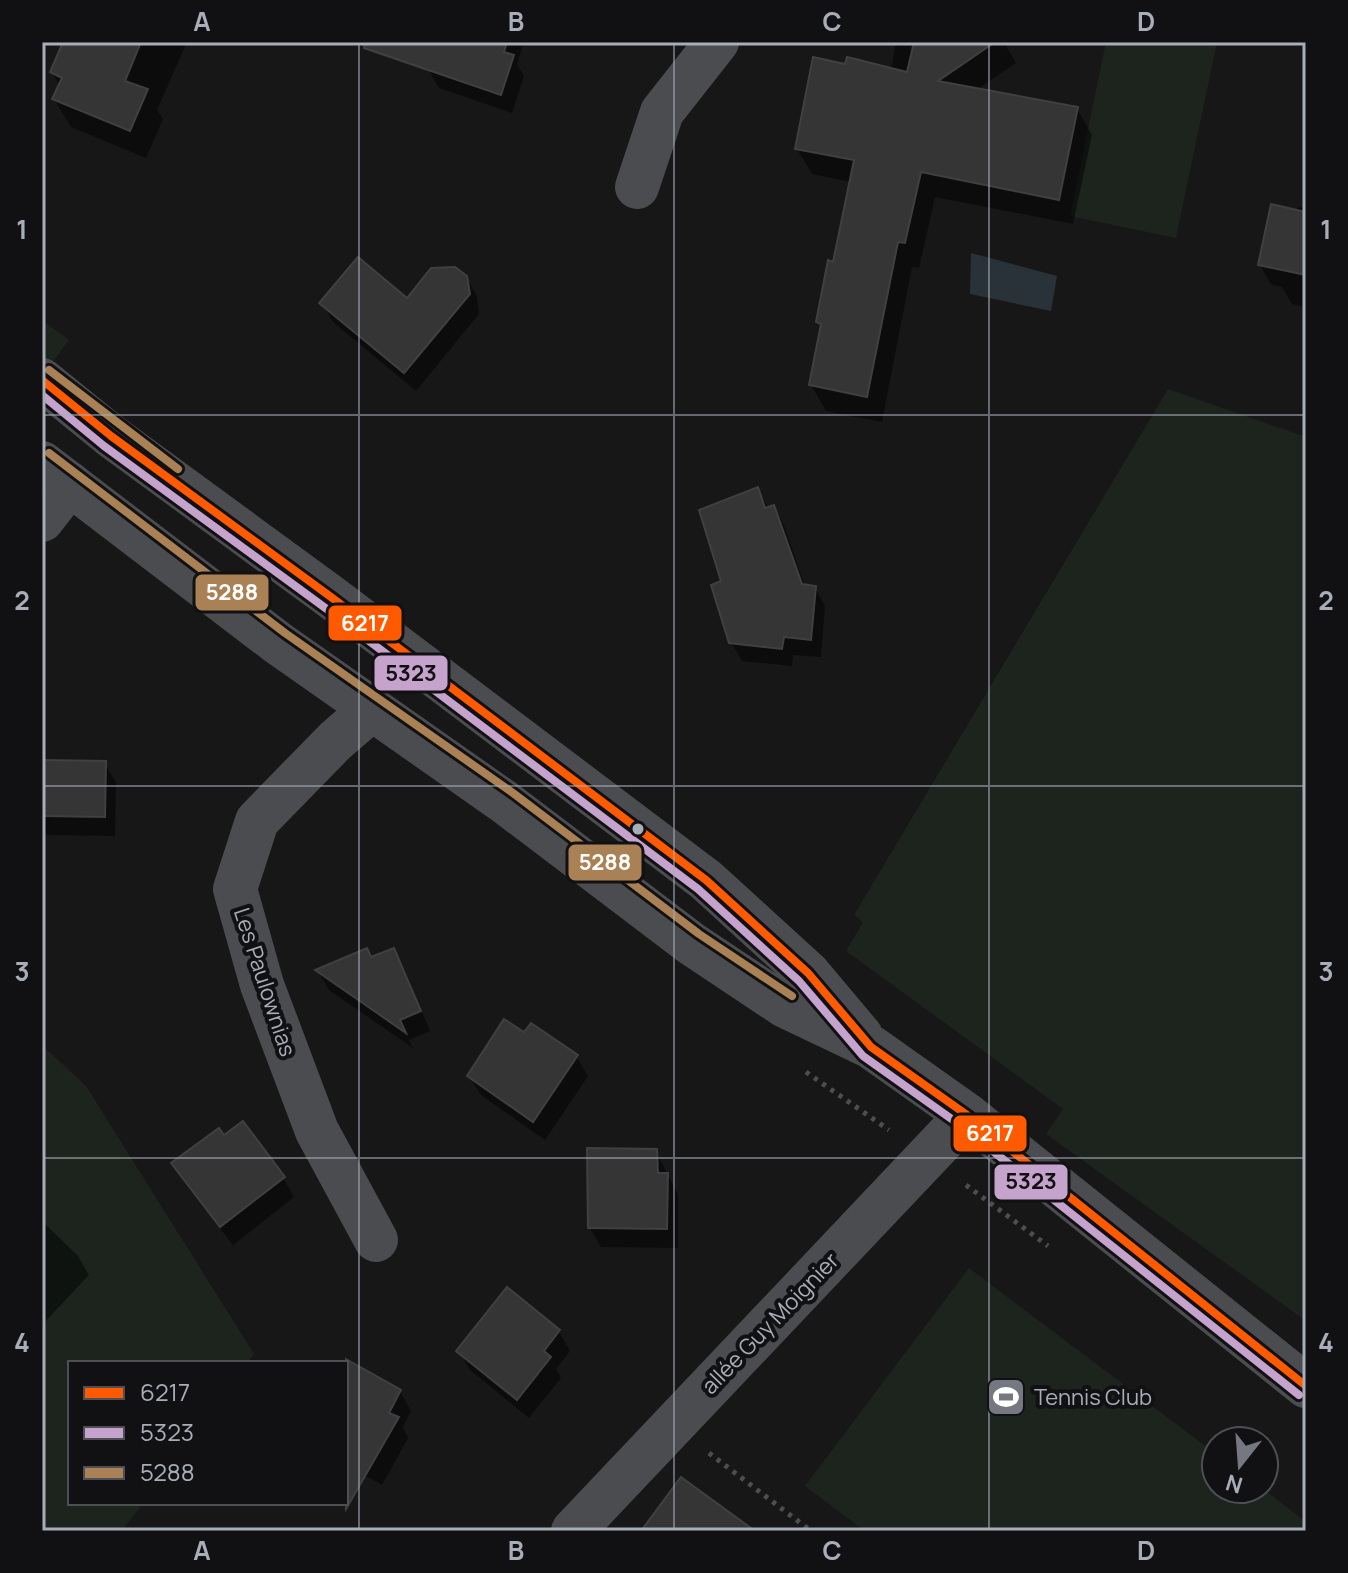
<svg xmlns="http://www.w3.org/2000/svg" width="1348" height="1573" viewBox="0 0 1348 1573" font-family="Manrope,sans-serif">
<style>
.green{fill:#1d241e}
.water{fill:#2a3239}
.shadow{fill:#0007}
.building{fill:#353536;stroke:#3f4043;stroke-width:2}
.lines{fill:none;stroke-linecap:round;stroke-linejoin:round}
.path{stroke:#4d4e52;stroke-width:5;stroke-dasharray:4 6;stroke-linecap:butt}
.minor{stroke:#4b4c50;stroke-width:44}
.tertiary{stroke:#4b4c50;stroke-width:44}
.bus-1-casing{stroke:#111113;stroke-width:14}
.bus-2-casing{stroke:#111113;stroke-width:14}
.bus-3-casing{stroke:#111113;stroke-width:14}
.bus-1{stroke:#ff5a00;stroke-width:8}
.bus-2{stroke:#c5a3cd;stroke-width:8}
.bus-3{stroke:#aa8154;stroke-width:8}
.grid{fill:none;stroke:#a8adb8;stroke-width:2;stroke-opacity:0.55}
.bus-dot{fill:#a8adb8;stroke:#111113;stroke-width:3}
.labels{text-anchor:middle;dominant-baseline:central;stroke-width:8;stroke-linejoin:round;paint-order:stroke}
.street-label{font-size:22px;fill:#a8adb8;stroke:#111113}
.poi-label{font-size:22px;fill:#a8adb8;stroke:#111113;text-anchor:start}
.line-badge{stroke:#111113;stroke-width:3}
.badge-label{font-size:22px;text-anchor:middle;font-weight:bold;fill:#fff}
.pale-badge-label{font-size:22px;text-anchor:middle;font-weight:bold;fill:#111}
.neatline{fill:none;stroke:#a8adb8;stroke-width:3}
.grid-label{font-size:26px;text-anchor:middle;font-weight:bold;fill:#a8adb8}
</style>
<rect width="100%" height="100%" fill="#171717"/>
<!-- green -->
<path class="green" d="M1106,42H1217L1176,238L1070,216Z
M42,320L69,340L52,363L42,356Z
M1168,389L1306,437V1321L1046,1134L1063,1109L846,951L863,922L854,915Z
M42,1045L86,1086L254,1354L247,1363H70V1503H143L122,1531H42Z
M969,1268L1216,1454V1489H1263L1306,1522V1531H865L805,1486Z"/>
<!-- water -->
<path class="water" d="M971,253L1057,276L1051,311L970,294Z"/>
<!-- shadow -->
<path class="shadow" d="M65,42H187L157,110L163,119L146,158L71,127L54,99L60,86L52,72Z
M436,42H524L517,64L524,76L512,113L439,88L428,69Z
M896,42H1004L1016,63L976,90L1077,109L1092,135L1073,224L935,197L919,268L912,267L882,422L826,411L811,385L822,329L818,322L835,265L851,182L812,174L797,149L846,67L891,70Z
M1298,207L1306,209V307L1292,304L1282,287L1271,284L1260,265Z
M466,277L477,296L479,314L416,391L333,322L322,303L407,301Z
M757,489L769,509L774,507L784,525L805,587L815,588L825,606L821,657L793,655L792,666L742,661L731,642L724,582Z
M42,762L104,763L116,782L115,836L47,835L42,826Z
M394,950L405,970L430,1031L409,1040L413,1048L329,990L318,971L371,959Z
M576,1056L588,1076L545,1140L481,1095L469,1076Z
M656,1151L678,1195V1248L601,1247L590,1228Z
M174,1164L283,1178L294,1197L233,1245L185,1183Z
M42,1221L78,1256L89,1275L42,1325Z
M508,1290L559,1332L570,1351L556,1369L561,1378L529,1418L470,1370L459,1351Z
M341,1359L400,1391L411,1411L403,1427L408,1438L382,1485L346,1465V1363H339Z"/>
<!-- building -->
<path class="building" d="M63,42H141L125,81L148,89L130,131L52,99L62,78L50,72Z
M365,42H507L504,52L514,55L501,95L364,48Z
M914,42H995L938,81L1078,107L1059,200L921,172L905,243L898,242L867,397L809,385L821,324L816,322L828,260L833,262L854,160L795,149L813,57L845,64L847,57L907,72Z
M1271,204L1306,212V275L1258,265Z
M358,257L407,298L431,268L455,267L467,276L470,294L404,373L319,303Z
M758,487L765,508L774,505L802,584L816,586L811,640L784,637L782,649L729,643L711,585L721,581L699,510Z
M42,760L106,761L105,817L42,816Z
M367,948L371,957L394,948L421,1011L400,1020L406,1033L315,970Z
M504,1019L524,1032L531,1023L578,1055L533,1122L467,1076Z
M243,1121L285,1177L220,1227L171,1163L219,1128L224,1135Z
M587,1148L657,1149L658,1173H668L667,1229L588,1228Z
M507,1287L560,1330L544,1351L551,1357L517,1400L456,1351Z
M346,1359L401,1390L389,1413L399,1417L346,1509Z
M681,1477L755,1531H641Z"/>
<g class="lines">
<!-- path -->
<path class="path" d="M806,1072L889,1130
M966,1185L1048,1246
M709,1453L811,1531"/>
<!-- minor -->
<path class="minor" d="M637,187L662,112L717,42
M42,520L70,484
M372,709L335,741L257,821L235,889L262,985L317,1131L376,1240
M573,1531L967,1115"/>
<!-- tertiary -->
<path class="tertiary" d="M42,380L111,436L331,597L706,880L808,973L861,1036
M42,463L278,643L506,803L692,944L785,1006L871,1047L967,1115L1306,1386"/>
<!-- bus-1 casing -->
<g class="bus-1-casing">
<path id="bus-1" d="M42,380L111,436L331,597L706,880L808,973L871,1047L967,1115L1306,1386"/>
</g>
<!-- bus-2 casing -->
<g class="bus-2-casing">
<path id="bus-2" d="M42,395L104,446L324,607L698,889L799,981L863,1056L960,1125L1299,1395"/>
</g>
<!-- bus-3 casing -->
<g class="bus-3-casing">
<path id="bus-3" d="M49,370L178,469
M49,453L285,633L513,793L699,934L792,996"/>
</g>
<!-- bus-1 -->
<use href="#bus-1" class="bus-1"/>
<!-- bus-2 -->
<use href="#bus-2" class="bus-2"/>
<!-- bus-3 -->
<use href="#bus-3" class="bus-3"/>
</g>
<!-- grid -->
<path class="grid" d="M359,42V1531M674,42V1531M989,42V1531M42,415H1306M42,786H1306M42,1158H1306"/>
<!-- icons -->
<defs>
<g id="stadium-square" transform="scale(2)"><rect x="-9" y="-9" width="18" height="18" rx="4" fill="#757880" stroke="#111113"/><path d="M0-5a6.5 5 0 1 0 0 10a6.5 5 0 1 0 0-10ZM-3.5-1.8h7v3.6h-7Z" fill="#fff"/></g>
</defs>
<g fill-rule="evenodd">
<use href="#stadium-square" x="1006" y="1397"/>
</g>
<!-- markers -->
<circle class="bus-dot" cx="638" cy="829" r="7"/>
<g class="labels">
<!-- street labels -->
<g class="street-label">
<text transform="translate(265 982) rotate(72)">Les Paulownias</text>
<text transform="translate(770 1323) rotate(-46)">allée Guy Moignier</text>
</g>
<!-- poi labels -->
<g class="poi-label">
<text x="1034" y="1397">Tennis Club</text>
</g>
</g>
<g class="line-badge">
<rect x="194" y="573" width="76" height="39" rx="8" fill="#aa8154"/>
<rect x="327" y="604" width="76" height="38" rx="8" fill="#ff5a00"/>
<rect x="373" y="654" width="76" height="38" rx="8" fill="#c5a3cd"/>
<rect x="567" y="843" width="76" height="39" rx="8" fill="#aa8154"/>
<rect x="952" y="1114" width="76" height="39" rx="8" fill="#ff5a00"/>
<rect x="993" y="1163" width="76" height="38" rx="8" fill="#c5a3cd"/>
</g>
<g class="badge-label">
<text x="232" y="600">5288</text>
<text x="365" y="631">6217</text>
<text x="605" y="870">5288</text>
<text x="990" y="1141">6217</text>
</g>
<g class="pale-badge-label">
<text x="411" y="681">5323</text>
<text x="1031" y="1189">5323</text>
</g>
<!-- border -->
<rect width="1348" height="1573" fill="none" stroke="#111113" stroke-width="88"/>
<!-- legend -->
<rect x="68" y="1361" width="280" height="144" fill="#111113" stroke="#4d4f55" stroke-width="2"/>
<rect x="84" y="1387" width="40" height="12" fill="#ff5a00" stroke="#4d4f55" stroke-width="2"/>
<text x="140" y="1401" font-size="24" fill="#a8adb8">6217</text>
<rect x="84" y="1427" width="40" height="12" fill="#c5a3cd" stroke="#4d4f55" stroke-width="2"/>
<text x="140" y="1441" font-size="24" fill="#a8adb8">5323</text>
<rect x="84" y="1467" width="40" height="12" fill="#aa8154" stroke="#4d4f55" stroke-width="2"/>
<text x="140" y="1481" font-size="24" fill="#a8adb8">5288</text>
<!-- north arrow -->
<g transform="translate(1240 1465) rotate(197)"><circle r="38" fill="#111113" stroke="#4d4f55" stroke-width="2"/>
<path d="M0-6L14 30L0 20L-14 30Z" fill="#757880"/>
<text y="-12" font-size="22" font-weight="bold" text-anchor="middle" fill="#a8adb8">N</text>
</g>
<rect x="44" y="44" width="1260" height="1485" class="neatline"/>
<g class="grid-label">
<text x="202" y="31">A</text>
<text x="516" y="31">B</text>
<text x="832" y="31">C</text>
<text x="1146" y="31">D</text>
<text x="22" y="239">1</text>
<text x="1326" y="239">1</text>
<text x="22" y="610">2</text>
<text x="1326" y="610">2</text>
<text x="22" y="981">3</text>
<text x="1326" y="981">3</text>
<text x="22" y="1352">4</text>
<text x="1326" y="1352">4</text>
<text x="202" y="1560">A</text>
<text x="516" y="1560">B</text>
<text x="832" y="1560">C</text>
<text x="1146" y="1560">D</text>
</g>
</svg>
